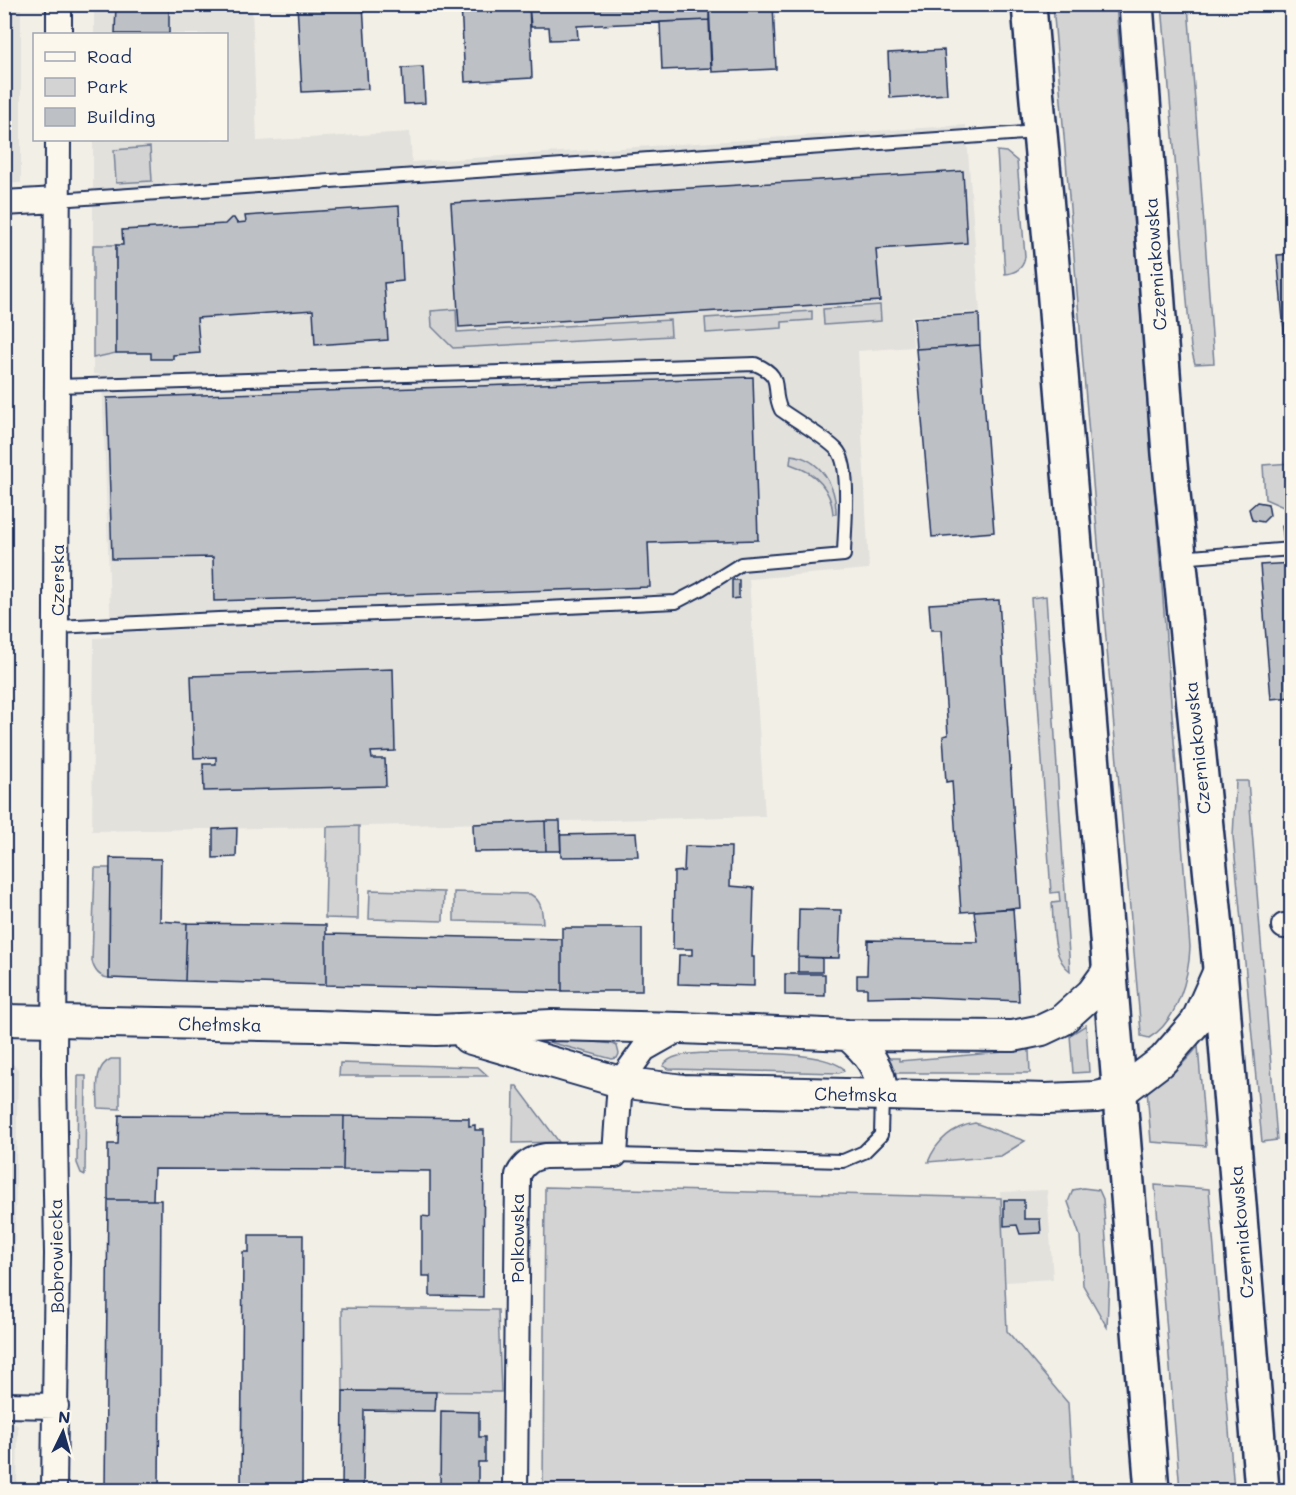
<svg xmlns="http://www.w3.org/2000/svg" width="1296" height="1495" viewBox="0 0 1296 1495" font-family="Mali,sans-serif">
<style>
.built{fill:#e2e1dc}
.green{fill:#d2d3d2;stroke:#768198;stroke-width:1.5}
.building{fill:#bdc0c4;stroke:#1b2f5e;stroke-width:1.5}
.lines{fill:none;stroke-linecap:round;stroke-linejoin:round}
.service-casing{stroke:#1b2f5e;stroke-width:16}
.minor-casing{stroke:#1b2f5e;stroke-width:28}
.tertiary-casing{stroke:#1b2f5e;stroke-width:34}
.primary-casing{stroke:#1b2f5e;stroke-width:38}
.service{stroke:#fbf7ec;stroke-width:12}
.minor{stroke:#fbf7ec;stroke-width:24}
.tertiary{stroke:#fbf7ec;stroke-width:30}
.primary{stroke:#fbf7ec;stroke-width:33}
.labels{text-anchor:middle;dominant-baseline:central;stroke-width:4.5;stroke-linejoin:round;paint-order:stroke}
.street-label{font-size:18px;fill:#1b2f5e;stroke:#fbf7ec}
</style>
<rect width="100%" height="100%" fill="#f2efe6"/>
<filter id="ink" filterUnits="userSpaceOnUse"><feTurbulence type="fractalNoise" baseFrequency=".0167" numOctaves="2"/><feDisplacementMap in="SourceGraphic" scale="12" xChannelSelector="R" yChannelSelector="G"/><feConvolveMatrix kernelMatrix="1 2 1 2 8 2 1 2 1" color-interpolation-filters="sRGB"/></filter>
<g filter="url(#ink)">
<!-- built -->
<path class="built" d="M4,5H21V183L5,184Z
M94,5H252L257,141L410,132L412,162L966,125L980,312L911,316L913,347L858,351L869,569L749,579L765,816L327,827L92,831L94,638L111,637L102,375L93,374V140H226V34H94Z
M5,1057L18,1069L14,1269H5Z
M1047,1190L1053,1279L1006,1282L1000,1192Z
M343,1391L501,1392L500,1490H342Z
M5,1419H9L18,1426L17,1490H5Z"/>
<!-- green -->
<path class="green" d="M1053,5H1116C1141,319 1168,633 1190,947C1189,977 1177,1022 1149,1038L1141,1036V1032L1106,638Z
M1162,5H1188L1214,363L1195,364L1191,348Z
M150,147L152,181L116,183L114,150Z
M997,151L1006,152L1017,161L1025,256C1024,268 1016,273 1005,274Z
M93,245H116V353L93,358Z
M880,305L881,321L824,325L823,309Z
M456,309L457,332L670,320L671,336L453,348L432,327L431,311Z
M812,311V320L782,322V328L706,333L705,318Z
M791,455C820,458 837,486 836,514H833C831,487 814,472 790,464Z
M1291,463L1292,509L1290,510L1265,499L1263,465Z
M1046,596L1070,971C1051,957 1054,925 1052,903L1060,902L1059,892L1051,893L1031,598Z
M1236,781H1248L1277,1140L1262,1142L1233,836Z
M359,826L358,919L325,918L327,827Z
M95,868H110L109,978C98,977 94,970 92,961Z
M370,890L444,892L443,921L369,919Z
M454,892L530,894C542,901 542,910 543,923L454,921Z
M1086,1025L1089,1072L1073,1073L1070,1035Z
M545,1039H567L613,1044L617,1046L619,1054L617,1058L612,1059L549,1042Z
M1198,1046L1206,1146L1151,1142L1147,1089C1167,1078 1184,1065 1198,1046Z
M1029,1050L1030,1073H893L882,1058H899V1061Z
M707,1053C742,1054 816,1049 843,1068L844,1071L839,1073L669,1069L663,1066C670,1053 694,1054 707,1053Z
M111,1059H120V1109L98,1108C98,1091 93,1067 111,1059Z
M340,1063L478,1067L488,1076H339Z
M78,1076H86L85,1175L81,1173L77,1163Z
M514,1086H517L559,1142L513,1143Z
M975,1123L1025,1141L1001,1156L928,1162C937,1140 952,1127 975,1123Z
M1155,1185L1209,1189L1234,1490H1180Z
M545,1187L1001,1198L1007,1331L1068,1403L1073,1490H543Z
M1083,1188L1099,1190L1103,1199L1109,1280L1107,1327L1083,1285L1080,1236L1068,1202L1073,1190Z
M342,1308L498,1310L501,1392L343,1391Z"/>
<!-- building -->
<path class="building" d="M116,4H169V34H115Z
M297,4H363L368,89L302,92Z
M461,4H529L532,78L465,82Z
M529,4H709V20L577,26L578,39L550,40L549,27H531Z
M709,4H773L776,69L712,72Z
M709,20L711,68L662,70L660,22Z
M944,50L947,94L890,98L888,53Z
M423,67L425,103L404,104L402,68Z
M963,171L967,243L876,249L880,301L459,327L451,203Z
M399,206L403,281L384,283L388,340L315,345L313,310L197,318L200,353L173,355V359H151V353H116V245H123L122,230L225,224L231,218H234L237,223L246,222L245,216Z
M1292,254V417L1277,255Z
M979,314L980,345L916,349L914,318Z
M980,345L994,532L932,537L916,349Z
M753,377L758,540L648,543L650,587L214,601L213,557L112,559L107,398Z
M1257,502L1268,504L1270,515L1263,522L1252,520L1249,509Z
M1292,519V540L1284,541L1282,526Z
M1292,563V697L1271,699L1260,565Z
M732,580H739V598L732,599Z
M999,600L1020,908L961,912L952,781L946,782L943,736L948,735L941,630H931L929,604Z
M393,669L395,751L371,752L372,759H385L386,786L204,791L203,764H216V757L194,758L191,676Z
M545,821L546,851L474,852L473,824Z
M545,821H560L561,851H546Z
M237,828L236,857L213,858V829Z
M636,833L638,856L561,857L560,835Z
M685,846L731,847L730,886L754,888L752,957H754V986L678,984L679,955H692V949H673L674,872L684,871Z
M110,858L161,859L160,921L187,923L185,981L109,978Z
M1013,908L1019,1001L908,996L867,997V988H857V975H867L868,940L978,942L974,911Z
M799,909L841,910L839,958L798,957Z
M187,923L326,925V985L185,981Z
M562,928H642V991H562Z
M326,934L562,939V991L326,985Z
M798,957L822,958V972H798Z
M785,974H825V996L785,995Z
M119,1115L344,1116L343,1170L154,1169L153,1200H108V1144H118Z
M344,1116L469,1118V1126L475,1125V1130H484L483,1297L430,1296V1276H422V1216L430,1217V1171L343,1170Z
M108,1200H161L159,1490H105Z
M1004,1200H1024V1219H1040L1041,1233L1020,1234L1017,1225L1004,1226Z
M249,1235H303L302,1490H241L243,1252H249Z
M343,1391L436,1392L435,1411L364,1410L363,1490H342Z
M441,1411L479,1412V1437H485V1462H478V1490H440Z"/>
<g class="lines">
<!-- service casing -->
<g class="service-casing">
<path id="service" d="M57,200L1038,132
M57,386L755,364C786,377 770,388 781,410C795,420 826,438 837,450C852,466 844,533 844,555L741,564L701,589L676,602L479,611L218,619L57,627
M1179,558L1292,549
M615,1155L843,1161L864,1152L881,1135L882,1096"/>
</g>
<!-- minor casing -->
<g class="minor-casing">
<path id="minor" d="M59,34V4
M4,203L57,200
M1284,926H1292
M4,1405L56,1406
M54,1490L57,1254L54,1074L58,140
M515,1490L518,1175C524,1163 532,1158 545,1156L615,1155L620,1082L644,1049L681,1028"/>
</g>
<!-- tertiary casing -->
<g class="tertiary-casing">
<path id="tertiary" d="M4,1020L316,1026L436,1030L552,1025L681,1028L848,1035L1013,1036L1042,1030L1061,1021L1092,993L1105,975L1109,965
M848,1035C867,1051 882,1069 882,1095
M468,1038L620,1082L683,1090L1046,1099L1096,1097L1121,1092L1163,1060L1196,1022L1220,968"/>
</g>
<!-- primary casing -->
<g class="primary-casing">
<path id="primary" d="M1029,4C1037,112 1049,218 1057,325C1089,714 1121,1102 1152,1490
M1136,4L1169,454L1220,968L1262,1490"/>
</g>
<!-- service -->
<use href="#service" class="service"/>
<!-- minor -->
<use href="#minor" class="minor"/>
<!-- tertiary -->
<use href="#tertiary" class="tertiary"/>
<!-- primary -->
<use href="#primary" class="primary"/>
</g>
</g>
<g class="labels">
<!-- street labels -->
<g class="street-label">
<text transform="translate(1155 264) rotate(-94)">Czerniakowska</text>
<text transform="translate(57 580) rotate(-90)">Czerska</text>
<text transform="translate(1197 748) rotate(-96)">Czerniakowska</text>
<text transform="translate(220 1024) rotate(1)">Chełmska</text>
<text transform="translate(856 1094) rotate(1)">Chełmska</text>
<text transform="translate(1241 1232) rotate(-95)">Czerniakowska</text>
<text transform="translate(517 1238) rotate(-90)">Polkowska</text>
<text transform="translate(56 1256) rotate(-91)">Bobrowiecka</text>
</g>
</g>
<!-- margin -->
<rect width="1296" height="1495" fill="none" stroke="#fbf7ec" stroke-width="24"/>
<rect x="12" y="12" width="1272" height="1471" fill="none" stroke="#1b2f5e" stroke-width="2" filter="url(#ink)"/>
<!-- legend -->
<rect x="33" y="33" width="195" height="108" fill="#fbf7ec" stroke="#a1a7b3" stroke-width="1.5"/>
<rect x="45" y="52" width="30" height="9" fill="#fbf7ec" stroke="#a1a7b3" stroke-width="1.5"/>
<text x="87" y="63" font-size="18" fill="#1b2f5e">Road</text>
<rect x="45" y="78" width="30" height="18" fill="#d2d3d2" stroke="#a1a7b3" stroke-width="1.5"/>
<text x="87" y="93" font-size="18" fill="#1b2f5e">Park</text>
<rect x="45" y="108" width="30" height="18" fill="#bdc0c4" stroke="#a1a7b3" stroke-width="1.5"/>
<text x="87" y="123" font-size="18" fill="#1b2f5e">Building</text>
<!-- north arrow -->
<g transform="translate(63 1432) rotate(5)" stroke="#fbf7ec" stroke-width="4.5" paint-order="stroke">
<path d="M0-4.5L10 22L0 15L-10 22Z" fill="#1b2f5e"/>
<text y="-9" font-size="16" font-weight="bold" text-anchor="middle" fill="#1b2f5e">N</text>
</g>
</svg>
